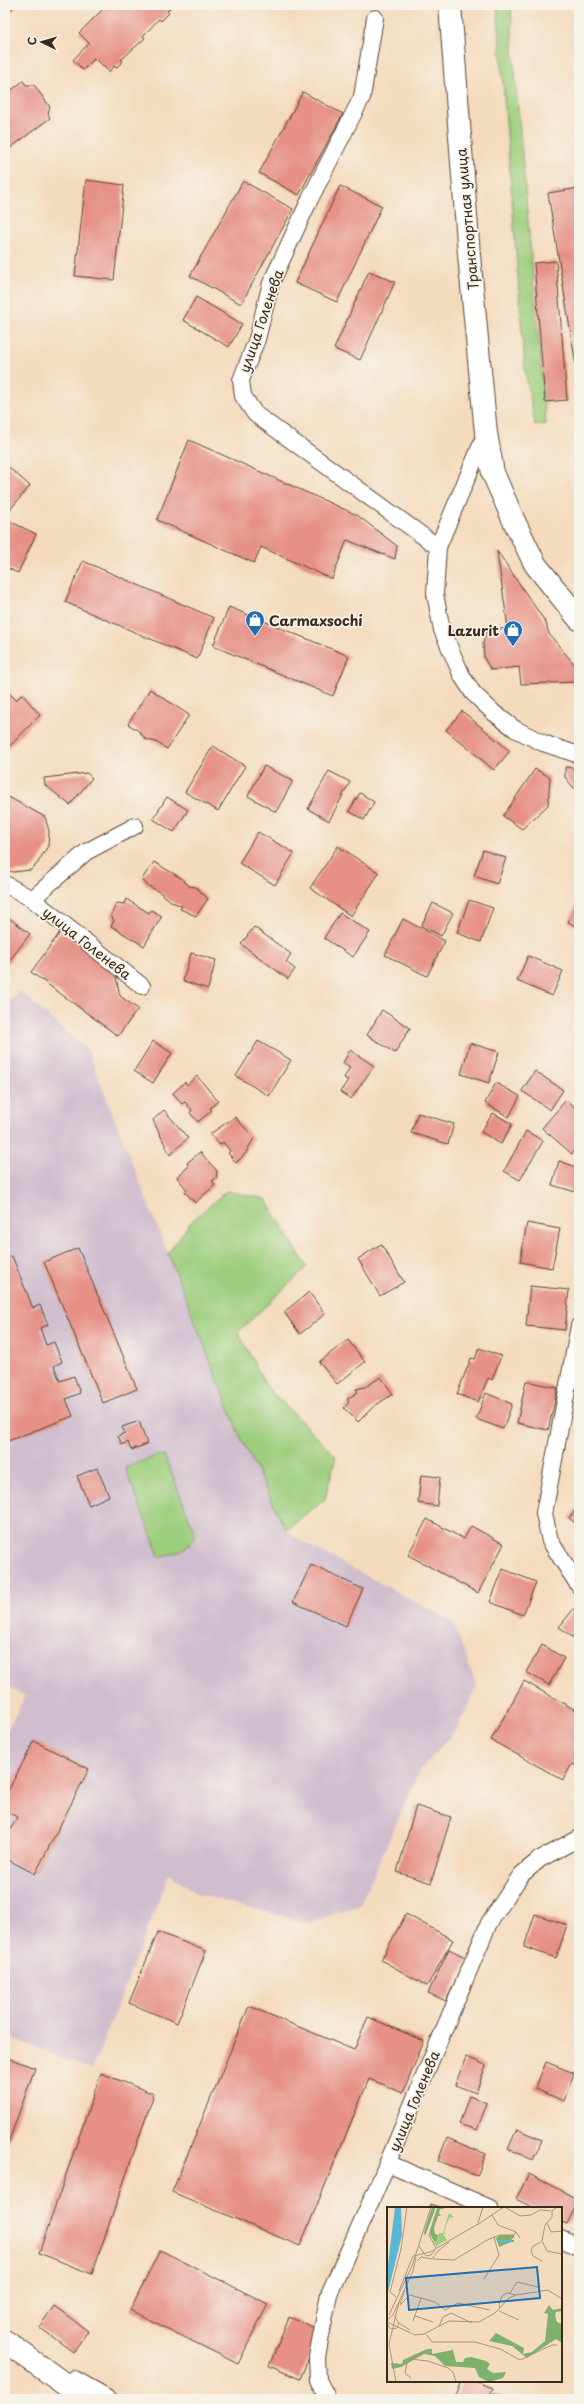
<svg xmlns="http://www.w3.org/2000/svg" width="584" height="2404" viewBox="0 0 584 2404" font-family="'Playpen Sans',sans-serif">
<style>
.industrial{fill:#d0bdce}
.green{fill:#9cce7d;stroke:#6c7c4e}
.building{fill:#e69086}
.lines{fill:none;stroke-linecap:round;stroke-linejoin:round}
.street-casing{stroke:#574536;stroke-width:18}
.secondary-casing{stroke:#574536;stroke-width:24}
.street{stroke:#fff;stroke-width:16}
.secondary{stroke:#fff;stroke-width:22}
.labels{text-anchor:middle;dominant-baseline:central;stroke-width:3.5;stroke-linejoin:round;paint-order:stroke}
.street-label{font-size:14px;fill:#3b2a1e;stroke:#f7f3e8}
.poi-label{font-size:14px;font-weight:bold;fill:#3b2a1e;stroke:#f7f3e8;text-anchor:start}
.inset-river{fill:none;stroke:#57b7d5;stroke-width:2}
.inset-road{fill:none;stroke:#aa947e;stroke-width:1}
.view{fill:#1f6fb2;fill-opacity:0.15;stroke:#1f6fb2;stroke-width:2}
.inset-edge{fill:none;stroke:#3b2a1e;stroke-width:2}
</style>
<rect width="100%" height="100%" fill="#f7f3e8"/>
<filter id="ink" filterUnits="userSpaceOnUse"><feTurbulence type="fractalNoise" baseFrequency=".025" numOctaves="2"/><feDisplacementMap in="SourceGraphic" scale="8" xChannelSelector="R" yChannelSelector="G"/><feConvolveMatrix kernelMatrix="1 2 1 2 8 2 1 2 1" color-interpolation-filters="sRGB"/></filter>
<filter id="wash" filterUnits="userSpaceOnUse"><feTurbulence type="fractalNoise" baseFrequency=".012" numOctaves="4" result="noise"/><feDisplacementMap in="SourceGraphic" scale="16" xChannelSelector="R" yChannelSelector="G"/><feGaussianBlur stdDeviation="0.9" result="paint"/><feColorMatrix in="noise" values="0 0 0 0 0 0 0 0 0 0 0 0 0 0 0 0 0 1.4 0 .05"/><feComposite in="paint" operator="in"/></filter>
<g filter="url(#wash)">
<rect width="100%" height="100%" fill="#f4dbbe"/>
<!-- industrial -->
<path class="industrial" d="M20,991L88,1051L239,1434L286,1530L303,1542L453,1622L477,1687L456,1730L420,1770L360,1905L308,1923L197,1894L169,1874L92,2070L5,2036V1832L11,1820L5,1817V1735L25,1696L5,1686V1006Z"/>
<!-- green -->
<path class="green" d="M497,5H511L514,63L546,424L535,425L525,370Z
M226,1191L266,1199L307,1267L238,1332L267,1387L336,1456L325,1499L286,1530L239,1434L168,1253L190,1223Z
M158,1455L165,1457L195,1533C193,1550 173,1553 160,1558L125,1468Z"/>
<g id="blocks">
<!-- building -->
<path class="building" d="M5,5H17L5,15Z
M107,5H173L167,11L169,13L161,21L159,19L143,36L145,38L121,60L123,61L116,68L114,66L109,72L95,58L83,70L73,60L89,43L79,33Z
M23,81L26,85H34L50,107L48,114L50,118L5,152V95Z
M303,92L343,114L299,195L259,173Z
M86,180L124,185L114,280L75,276Z
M243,181L293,209L241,304L190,276Z
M340,186L382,206L337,302L295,283Z
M579,188V378H578L548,193Z
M556,261L567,400L545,402L534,263Z
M369,271L395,282L360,360L334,349Z
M196,297L242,324L229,347L183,320Z
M189,440L357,515L397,546L395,559L347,540L332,579L261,547L254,563L157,520Z
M5,464L30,486L8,512L5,510Z
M5,519L36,534L18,573L5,567Z
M497,551L546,623L549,634L579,670V682L521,684L519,667L491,670L484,658L483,643L487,631L508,628Z
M83,561L214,618L197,659L65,602Z
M229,607L349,656L333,696L213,646Z
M5,689L16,700L22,694L40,715L5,751Z
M150,689L189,715L167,749L156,742L145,739L139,731L128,724Z
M462,711L510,751L494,770L446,730Z
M213,746L245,766L218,811L185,792Z
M264,766L293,781L276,812L248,796Z
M565,767L579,769V790L573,787L565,777Z
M535,769L550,777L548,805L522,829L503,816Z
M329,771L350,782L329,821L308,809Z
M87,773L92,778L70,805L45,785L44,778Z
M360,793L374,802L364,820L349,811Z
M5,795L45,817L49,831L48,846L37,864L31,870L13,872L5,870Z
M167,797L188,810L174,832L153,819Z
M258,832L294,853L275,885L239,863Z
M338,846L379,873L351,916L310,888Z
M483,850L506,858L497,884L474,876Z
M154,862L181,878L189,886L196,887L208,899L196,916L180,909L182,906L172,902L161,893L147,885L142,879Z
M126,899L149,913L151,910L162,916L144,946L111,926L114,921L111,915L117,903L124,904Z
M469,900L493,908L481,942L457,933Z
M433,903L453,913L441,936L421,926Z
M576,905L579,907V928L568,922Z
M340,913L370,932L353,957L324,938Z
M5,915L30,934L6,965H5Z
M403,919L445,941L427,976L385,955Z
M254,927L291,954L286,962L295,969L288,979L241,944Z
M61,931L114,969L120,996L138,1009L118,1036L31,972Z
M191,953L216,960L208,989L183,981Z
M528,956L563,971L552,996L517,981Z
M382,1010L410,1028L395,1053L367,1035Z
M153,1041L172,1053L153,1083L134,1071Z
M258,1041L291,1060L269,1096L236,1076Z
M470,1043L499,1052L489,1083L461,1074Z
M350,1050L374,1066L351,1099L340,1092L348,1080L344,1078L350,1067L343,1063Z
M535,1071L563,1090L550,1110L522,1091Z
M197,1076L218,1101L210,1108L212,1110L198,1122L190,1113L192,1110L185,1102L182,1104L173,1093L185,1082L187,1085Z
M496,1083L520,1096L509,1117L485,1103Z
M566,1100L579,1111V1145L572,1154L542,1128Z
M164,1110L188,1138L170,1155L153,1120Z
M418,1113L454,1124L448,1144L411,1133Z
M493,1113L512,1124L501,1144L481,1132Z
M235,1117L254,1138L245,1154L236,1163L228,1153L230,1151L223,1142L220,1145L210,1134Z
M526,1131L543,1141L520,1180L504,1171Z
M200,1152L217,1171L216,1178L212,1181L215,1185L195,1203L185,1192L187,1190L177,1177L189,1166L187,1163Z
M559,1161L579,1168V1193L552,1185Z
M527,1223L560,1229L552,1268L520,1262Z
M381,1244L404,1282L380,1296L358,1259Z
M78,1248L137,1389L103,1403L44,1262Z
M12,1256L33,1308L40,1305L48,1325L40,1328L46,1345L54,1342L62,1362L54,1366L60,1381L74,1376L80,1393L66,1399L73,1416L5,1442V1259Z
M530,1286L569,1290L565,1330L526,1326Z
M309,1292L325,1314L300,1334L284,1312Z
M348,1340L365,1362L337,1384L319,1362Z
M479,1348L501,1356L492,1380L488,1378L478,1402L457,1394L471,1358L475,1359Z
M381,1377L393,1394L373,1407L358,1422L344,1408L349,1402L347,1399L358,1392L356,1389L365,1387Z
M526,1381L558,1388L548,1430L517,1423Z
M486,1393L512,1404L503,1429L476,1419Z
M139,1421L147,1444L131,1450L128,1442L122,1445L118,1436L125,1433L122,1427Z
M97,1468L109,1496L89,1505L77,1476Z
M421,1475L440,1477L437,1506L418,1503Z
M579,1506V1526L569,1518Z
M427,1519L464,1539L471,1526L504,1544L478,1593L408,1555Z
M311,1565L363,1589L346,1626L293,1602Z
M503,1569L536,1582L523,1615L490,1602Z
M577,1605L579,1606V1634L575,1639L559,1627Z
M542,1645L564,1658L549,1685L526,1672Z
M524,1681L579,1712V1767L572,1764L563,1780L491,1740Z
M34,1741L89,1769L35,1874L5,1858V1840L17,1817L5,1811V1797Z
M416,1806L451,1817L431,1883L397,1872Z
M406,1914L453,1940L427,1986L381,1960Z
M535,1914L567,1925L556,1958L524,1947Z
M158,1932L206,1951L177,2023L129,2003Z
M449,1949L467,1958L446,2001L428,1993Z
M249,2006L354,2050L368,2017L424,2041L403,2093L369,2079L300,2246L172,2192Z
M5,2057L35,2068L5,2152Z
M466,2057L486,2065L476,2093L455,2085Z
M546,2062L574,2073L564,2101L535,2089Z
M101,2073L154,2094L92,2274L39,2253Z
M469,2096L487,2103L477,2130L459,2124Z
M517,2129L542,2140L533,2160L508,2149Z
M447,2138L486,2154L477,2176L438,2161Z
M529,2174L579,2200L567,2224L561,2222V2208H534L516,2199Z
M430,2204L442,2208H429Z
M160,2250L268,2304L238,2364L130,2310Z
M54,2306L88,2331L73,2352L39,2327Z
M289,2317L320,2330L300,2379L269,2366Z
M462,2381H475L493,2388L489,2399H455Z
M494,2393L509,2399H492Z"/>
</g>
</g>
<g filter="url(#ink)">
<use href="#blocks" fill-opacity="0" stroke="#574536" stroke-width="1"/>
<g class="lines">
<!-- street casing -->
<g class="street-casing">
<path id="street" d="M375,18L362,97L310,199L271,283L257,339L241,380L243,396L255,414L438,547
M486,433L438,547L435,594L442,630L462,676L473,693L494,713L515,729L543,743L579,755
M5,884L32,899L142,986
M32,899L86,852L135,826
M579,1326L544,1513L550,1541L579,1586
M388,2163L490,2208
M561,2239L579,2247
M328,2399L318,2380L317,2357L329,2294L376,2190L489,1923L521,1875L540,1859L579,1838"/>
</g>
<!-- secondary casing -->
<g class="secondary-casing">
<path id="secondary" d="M450,5L469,255L486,433L493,473L513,519L535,564L579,619
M5,2341L85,2399
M74,2382L104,2399"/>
</g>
<!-- street -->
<use href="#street" class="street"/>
<!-- secondary -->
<use href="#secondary" class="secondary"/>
</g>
</g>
<!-- icons -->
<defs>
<g id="shop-pin" transform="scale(1)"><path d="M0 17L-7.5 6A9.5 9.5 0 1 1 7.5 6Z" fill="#1f6fb2" stroke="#f7f3e8"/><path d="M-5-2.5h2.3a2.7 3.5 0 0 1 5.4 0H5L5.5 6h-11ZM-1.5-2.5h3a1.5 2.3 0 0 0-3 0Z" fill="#fff"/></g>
</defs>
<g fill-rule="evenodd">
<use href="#shop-pin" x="255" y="620"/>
<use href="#shop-pin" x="513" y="630"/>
</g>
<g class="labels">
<!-- street labels -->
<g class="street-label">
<text transform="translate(467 219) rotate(-95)">Транспортная улица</text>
<text transform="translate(261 321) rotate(-71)">улица Голенева</text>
<text transform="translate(87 943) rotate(38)">улица Голенева</text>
<text transform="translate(414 2101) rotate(-67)">улица Голенева</text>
</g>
<!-- poi labels -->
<g class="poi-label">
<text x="269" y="620">Carmaxsochi</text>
<text x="499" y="630" text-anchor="end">Lazurit</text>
</g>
</g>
<!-- overview -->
<g transform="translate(387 2207)">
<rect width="175" height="175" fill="#f4dbbe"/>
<path d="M62,6L67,10L62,11L57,26L60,28L56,27L60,33L49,39L45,31H51L52,26H56Z" fill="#9cce7d"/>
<path d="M45,0H49L38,29L37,25ZM51,0L58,2H53L52,6L54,9H51L47,21L48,27L52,28L48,35L44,29V33L43,24ZM113,28H127V31L124,32L127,34L112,40L109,31ZM162,98L166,103L175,101V104L169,105L168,108L170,115L175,117V136L169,132L140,151L125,139L102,134L109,126L137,141L136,147L145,145L158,134L161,107L157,106ZM40,142H45V147L66,143L69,155H76L78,151L84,150L99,154L103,157L100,162L106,166L119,165L116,171L102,175L92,170L88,161L58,159L48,149L37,147L14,160L5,162L4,156L15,157L16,153Z" fill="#7db16c"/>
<path d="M8,0H14L15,28L0,89V66Z" fill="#57b7d5"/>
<path class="inset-river" d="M111,34H127"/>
<path class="inset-road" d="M118,0L133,9L144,8L153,3L164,4M170,0L165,4V10L158,18L155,34L160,44L175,47M105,8L111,18L129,25L133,31M91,16L96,0M160,16L164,25L175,24M90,18L117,0M154,35L146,39L144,43L146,49L155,54M32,39L39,49L44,48L48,43M49,41L42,28L51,0M46,52L67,53L102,32L113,28H127L129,25M30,54L34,50L45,52L51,44L62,35M97,72L112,48L107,30M12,84L26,49L43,45L91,17M123,86L130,75L151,80M9,90L3,85L14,42L20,0M13,97L18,83M13,98L23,88L48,95L58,103L71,96L103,103M113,101L112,97L115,89L120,86L129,88M112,104L132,113M2,108L25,59L44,0M28,109L46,115M0,113L6,108L26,64L29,50M26,114L34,91M0,115L28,128L37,127L62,114L92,115L108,106L122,91L129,88L161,83L175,92M12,116L23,123M0,117L4,122L10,121L12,116L7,109M52,119L56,110L64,106L85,116M39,127L45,135H88L113,142L133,153L165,138H170M2,137L12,95M2,137L9,175M23,152L41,154L61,161L66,165L69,175M24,171L18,166L20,156L37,145"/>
<path class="view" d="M150,60L153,91L22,103L19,71Z"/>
<rect width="175" height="175" class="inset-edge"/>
</g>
<!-- margin -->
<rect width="584" height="2404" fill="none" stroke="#f7f3e8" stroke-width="20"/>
<!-- north arrow -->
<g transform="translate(42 42) rotate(275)" stroke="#f7f3e8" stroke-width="3" paint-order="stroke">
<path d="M0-3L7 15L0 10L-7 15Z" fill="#3b2a1e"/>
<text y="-6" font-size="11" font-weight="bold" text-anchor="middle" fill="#3b2a1e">С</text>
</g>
</svg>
